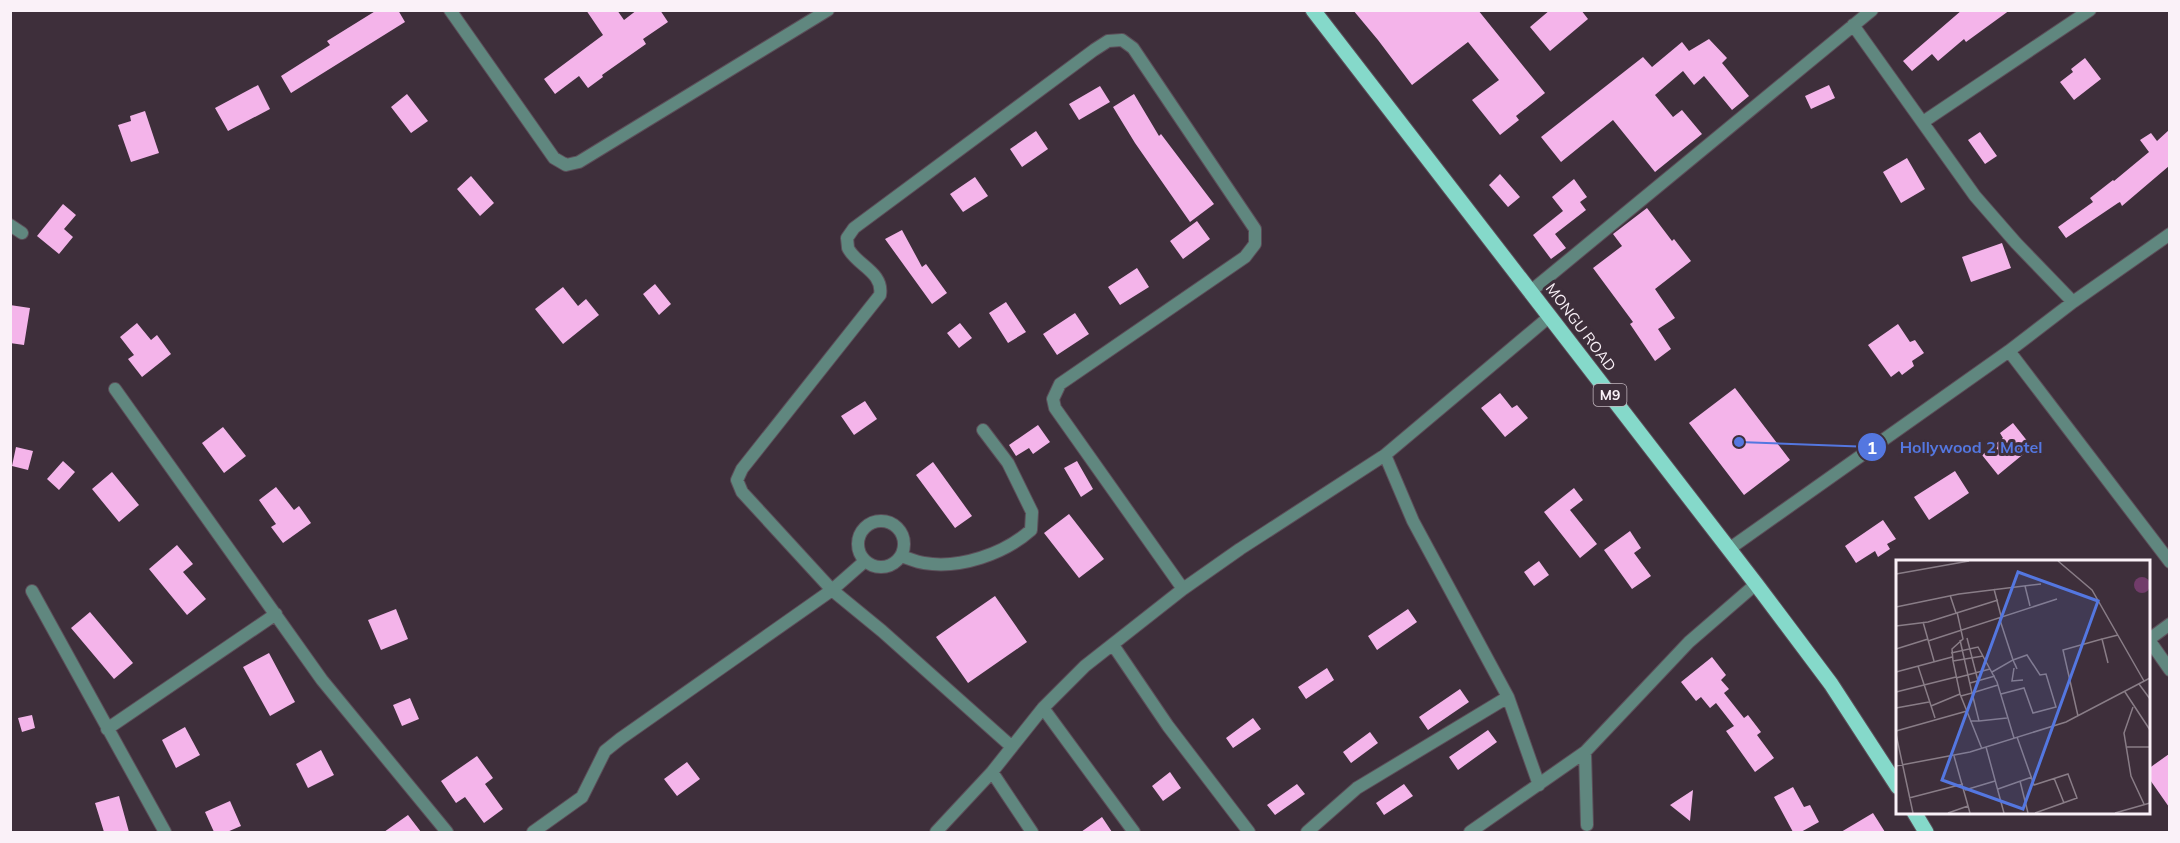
<svg xmlns="http://www.w3.org/2000/svg" width="2180" height="843" viewBox="0 0 2180 843" font-family="Mulish,sans-serif">
<style>
.building{fill:#f4b4ea}
.lines{fill:none;stroke-linecap:round;stroke-linejoin:round}
.street-casing{stroke:#5c4e59;stroke-width:14}
.primary-casing{stroke:#5c4e59;stroke-width:17}
.street{stroke:#60877f;stroke-width:12}
.primary{stroke:#85d9ca;stroke-width:15}
.labels{text-anchor:middle;dominant-baseline:central;stroke-width:6;stroke-linejoin:round;paint-order:stroke}
.shield{fill:#3e2f3b;stroke:#c2b7bf;stroke-width:1.5}
.shield-label{font-size:14px;font-weight:bold;fill:#faf1f8}
.street-label{font-size:15px;fill:#faf1f8;stroke:#3e2f3b}
.inset-road{fill:none;stroke:#897d87;stroke-width:1.5}
.view{fill:#5477e0;fill-opacity:0.15;stroke:#5477e0;stroke-width:3}
.inset-edge{fill:none;stroke:#faf1f8;stroke-width:3}
.leader{fill:none;stroke:#5477e0;stroke-width:2}
.callout-dot{fill:#5477e0;stroke:#3e2f3b;stroke-width:2}
.mark-label{font-size:18px;text-anchor:middle;font-weight:bold;fill:#fff}
.callout-label{font-size:16px;text-anchor:middle;font-weight:bold;fill:#5477e0;stroke:#3e2f3b;stroke-width:6;stroke-linejoin:round;paint-order:stroke}
</style>
<rect width="100%" height="100%" fill="#3e2f3b"/>
<!-- building -->
<path class="building" d="M377,10H398L405,22L291,93L281,76L330,45L327,41Z
M586,10H617L624,20L637,10H660L668,22L643,39L646,44L602,75L603,77L588,88L579,76L555,94L544,79L603,35Z
M1353,10H1478L1545,93L1516,116L1519,120L1500,135L1472,100L1499,80L1468,42L1412,85L1378,40Z
M1550,10H1581L1588,19L1550,51L1530,27Z
M1962,10H2010L1966,42L1964,39L1938,61L1932,54L1912,71L1903,61Z
M1709,39L1727,58L1722,63L1749,96L1732,110L1704,76L1694,85L1683,71L1655,95L1673,117L1682,110L1702,134L1655,172L1613,120L1561,162L1541,137L1643,57L1652,67L1682,42L1689,51Z
M2085,58L2101,79L2074,100L2060,82L2073,72L2071,69Z
M258,85L270,109L228,131L215,108Z
M1829,85L1835,98L1811,109L1805,96Z
M1100,86L1110,102L1079,120L1069,104Z
M407,94L428,121L411,133L391,107Z
M1134,94L1159,136L1161,134L1214,204L1190,222L1135,143L1113,107Z
M145,111L159,153L131,162L118,125L131,121L130,116Z
M2169,130V166L2122,206L2120,202L2118,203L2066,238L2058,227L2093,202L2090,198L2113,180L2114,181L2149,152L2140,140L2151,133L2157,141Z
M1036,131L1048,149L1022,167L1010,149Z
M1980,132L1997,156L1985,164L1968,140Z
M1907,158L1925,189L1901,203L1883,172Z
M1500,174L1520,197L1508,207L1489,185Z
M471,176L494,203L480,216L457,189Z
M975,177L988,196L963,212L950,194Z
M1574,179L1587,197L1580,202L1586,210L1555,234L1566,248L1551,259L1533,235L1563,211L1552,197Z
M63,204L76,215L64,229L73,237L59,254L37,236Z
M1647,208L1672,241L1674,239L1691,261L1655,289L1675,318L1658,329L1671,349L1655,361L1630,324L1633,322L1593,268L1622,246L1613,234Z
M1197,221L1210,239L1183,259L1170,241Z
M902,230L922,267L926,264L947,293L932,304L885,239Z
M2002,243L2011,268L1971,282L1962,257Z
M1137,268L1149,287L1120,305L1108,287Z
M655,284L671,304L659,315L643,294Z
M563,287L578,306L586,299L599,315L563,344L535,309Z
M1006,302L1026,332L1008,343L989,313Z
M10,305L30,308L24,345L10,343Z
M1075,313L1089,334L1057,355L1043,334Z
M137,323L151,340L157,335L171,354L142,377L128,359L134,355L120,337Z
M960,323L972,338L959,348L947,333Z
M1898,324L1910,342L1915,340L1924,353L1912,361L1914,366L1902,375L1899,371L1891,377L1868,345Z
M1735,388L1790,460L1744,495L1689,423Z
M1500,393L1512,408L1517,405L1528,418L1505,437L1481,408Z
M865,401L877,419L854,435L841,416Z
M2013,423L2032,447L1998,475L1982,455L2003,438L2000,433Z
M1038,425L1050,442L1033,454L1029,448L1016,456L1009,445Z
M223,427L246,456L224,473L202,443Z
M16,447L33,451L28,470L12,466Z
M63,461L75,472L59,490L47,479Z
M1077,461L1093,489L1081,497L1064,468Z
M933,462L972,516L955,528L916,475Z
M1955,471L1969,493L1929,520L1914,497Z
M112,472L139,505L119,522L92,489Z
M276,487L294,510L299,506L311,523L283,543L271,527L276,524L259,500Z
M1574,488L1583,500L1570,510L1597,544L1580,558L1544,512Z
M1069,514L1104,559L1079,578L1044,533Z
M1883,520L1896,539L1887,544L1890,549L1878,557L1875,551L1856,563L1845,546Z
M1630,531L1641,548L1634,553L1651,576L1632,589L1604,550Z
M177,545L193,564L183,572L206,599L187,615L149,569Z
M1539,561L1549,575L1534,586L1524,572Z
M995,596L1027,642L968,683L936,637Z
M396,609L408,639L381,650L368,620Z
M1408,609L1417,622L1377,650L1368,636Z
M90,612L133,663L114,679L71,628Z
M269,653L295,702L270,716L243,667Z
M1712,657L1726,675L1721,680L1729,689L1724,693L1744,718L1748,715L1761,732L1757,735L1774,758L1755,772L1726,731L1734,726L1716,703L1710,708L1701,697L1696,701L1681,682Z
M1327,668L1334,680L1306,699L1298,687Z
M1460,689L1469,702L1428,730L1419,717Z
M410,698L419,719L402,726L393,705Z
M32,715L35,728L22,732L18,718Z
M1253,718L1261,729L1233,748L1226,738Z
M185,727L200,755L176,768L162,740Z
M1488,730L1497,742L1458,770L1449,757Z
M1370,732L1378,743L1351,763L1343,752Z
M321,750L334,775L308,788L296,764Z
M2169,754V807L2148,777V769Z
M477,756L493,778L485,784L503,809L484,823L465,797L456,803L441,781Z
M687,762L700,779L677,796L664,779Z
M1170,772L1181,788L1163,801L1152,786Z
M1297,784L1305,794L1275,815L1267,805Z
M1404,784L1413,796L1384,815L1376,803Z
M1793,787L1804,807L1810,805L1819,822L1801,832H1793L1774,797Z
M1693,790L1690,821L1670,805Z
M119,796L129,832H104L95,803Z
M230,801L241,826L227,832H214L205,812Z
M1873,813L1885,832H1841Z
M408,815L421,832H384Z
M1102,817L1112,832H1081Z"/>
<g class="lines">
<!-- street casing -->
<g class="street-casing">
<path id="street" d="M450,10L554,158L566,165L579,162L828,10
M1853,25L1975,196L2016,243L2073,302
M1923,122L2090,10
M10,225L22,233
M1531,291L1872,10
M2009,351L2170,562
M115,389L322,680L447,832
M1385,455L1413,521L1508,697
M858 544a23 23 0 1 1 46 0a23 23 0 1 1-46 0Z
M1729,549L2009,351L2073,302L2170,234
M901,556C908,558 916,562 924,563C960,569 1004,554 1031,530L1032,512L1008,463L983,430
M865,561L832,590L742,492L737,480L742,469L880,295C884,272 856,265 848,248C848,247 847,238 847,238L854,228L1094,50L1108,41L1122,40L1133,48L1255,229V244L1245,257L1060,384L1053,399L1055,408L1183,589
M32,591L165,832
M2148,640L2170,624
M2149,640L2170,670
M1113,645L1168,726L1249,832
M1043,708L1134,832
M107,729L276,614
M1585,752L1587,825
M992,772L1032,832
M533,832L582,797L605,751L620,739L832,590L882,631L1012,747
M936,832L992,772L1043,708L1085,666L1183,589L1240,549L1385,455L1549,317
M1307,832L1357,788L1508,697L1539,785
M1470,832L1585,752L1689,642L1756,584"/>
</g>
<!-- primary casing -->
<g class="primary-casing">
<path id="primary" d="M1313,10L1756,584L1831,684L1898,787
M1914,812L1926,832"/>
</g>
<!-- street -->
<use href="#street" class="street"/>
<!-- primary -->
<use href="#primary" class="primary"/>
</g>
<g class="labels">
<!-- shield labels -->
<rect class="shield" x="1593.5" y="384" width="33" height="22" rx="4.5"/>
<g class="shield-label">
<text x="1610" y="395">M9</text>
</g>
<!-- street labels -->
<g class="street-label">
<text transform="translate(1581 327) rotate(53)">MONGU ROAD</text>
</g>
</g>
<!-- overview -->
<g transform="translate(1896 560)">
<rect width="254" height="254" fill="#3e2f3b"/>
<path d="M238 25a8 8 0 1 1 16 0a8 8 0 1 1-16 0Z" fill="#713c6a"/>
<path class="inset-road" d="M162,1L196,30L248,121M0,14L73,1M129,26L134,46M98,29L105,56M54,35L60,53M0,47L63,34L145,24M61,52L67,79L56,89L57,101L64,134L86,189M27,62L38,101M0,66L32,62L102,40M71,78L82,121M64,80L76,133L65,136M32,81L161,39M0,89L32,79M55,93L82,87L101,122L118,178M57,101L87,96M212,103L206,79L222,75M22,106L39,158M118,108L116,121L127,120M0,112L56,97M96,112L117,100L103,57M60,118L94,109M74,123L99,116M243,124L254,139M0,132L60,117M229,132L254,170M105,134L128,128L137,153L160,147L150,114L144,115L131,95L117,100L121,109L119,104M35,146L64,134M237,147L228,173L235,216L248,244M0,148L33,142M182,156L167,90L206,79M74,161H83L76,133L102,125M83,161L111,158M0,171L71,151M0,174L17,253M121,177L138,225L172,214L181,238L139,253M90,187L108,253M231,187H254M58,196L74,253M0,206L74,192L170,162L254,118M158,218L168,243M124,221L132,253M102,229L136,217M69,230L99,221M13,238L67,224M52,253L72,246M219,253L254,243"/>
<path class="view" d="M122,12L202,41L127,249L46,220Z"/>
<rect width="254" height="254" class="inset-edge"/>
</g>
<!-- callouts -->
<path class="leader" d="M1739 442L1872 447"/>
<g class="callout-dot">
<circle cx="1739" cy="442" r="6"/>
<circle cx="1872" cy="447" r="15"/>
</g>
<g class="mark-label">
<text x="1872" y="454">1</text>
</g>
<g class="callout-label">
<text x="1971" y="453">Hollywood 2 Motel</text>
</g>
<!-- border -->
<rect width="2180" height="843" fill="none" stroke="#faf1f8" stroke-width="24"/>
</svg>
